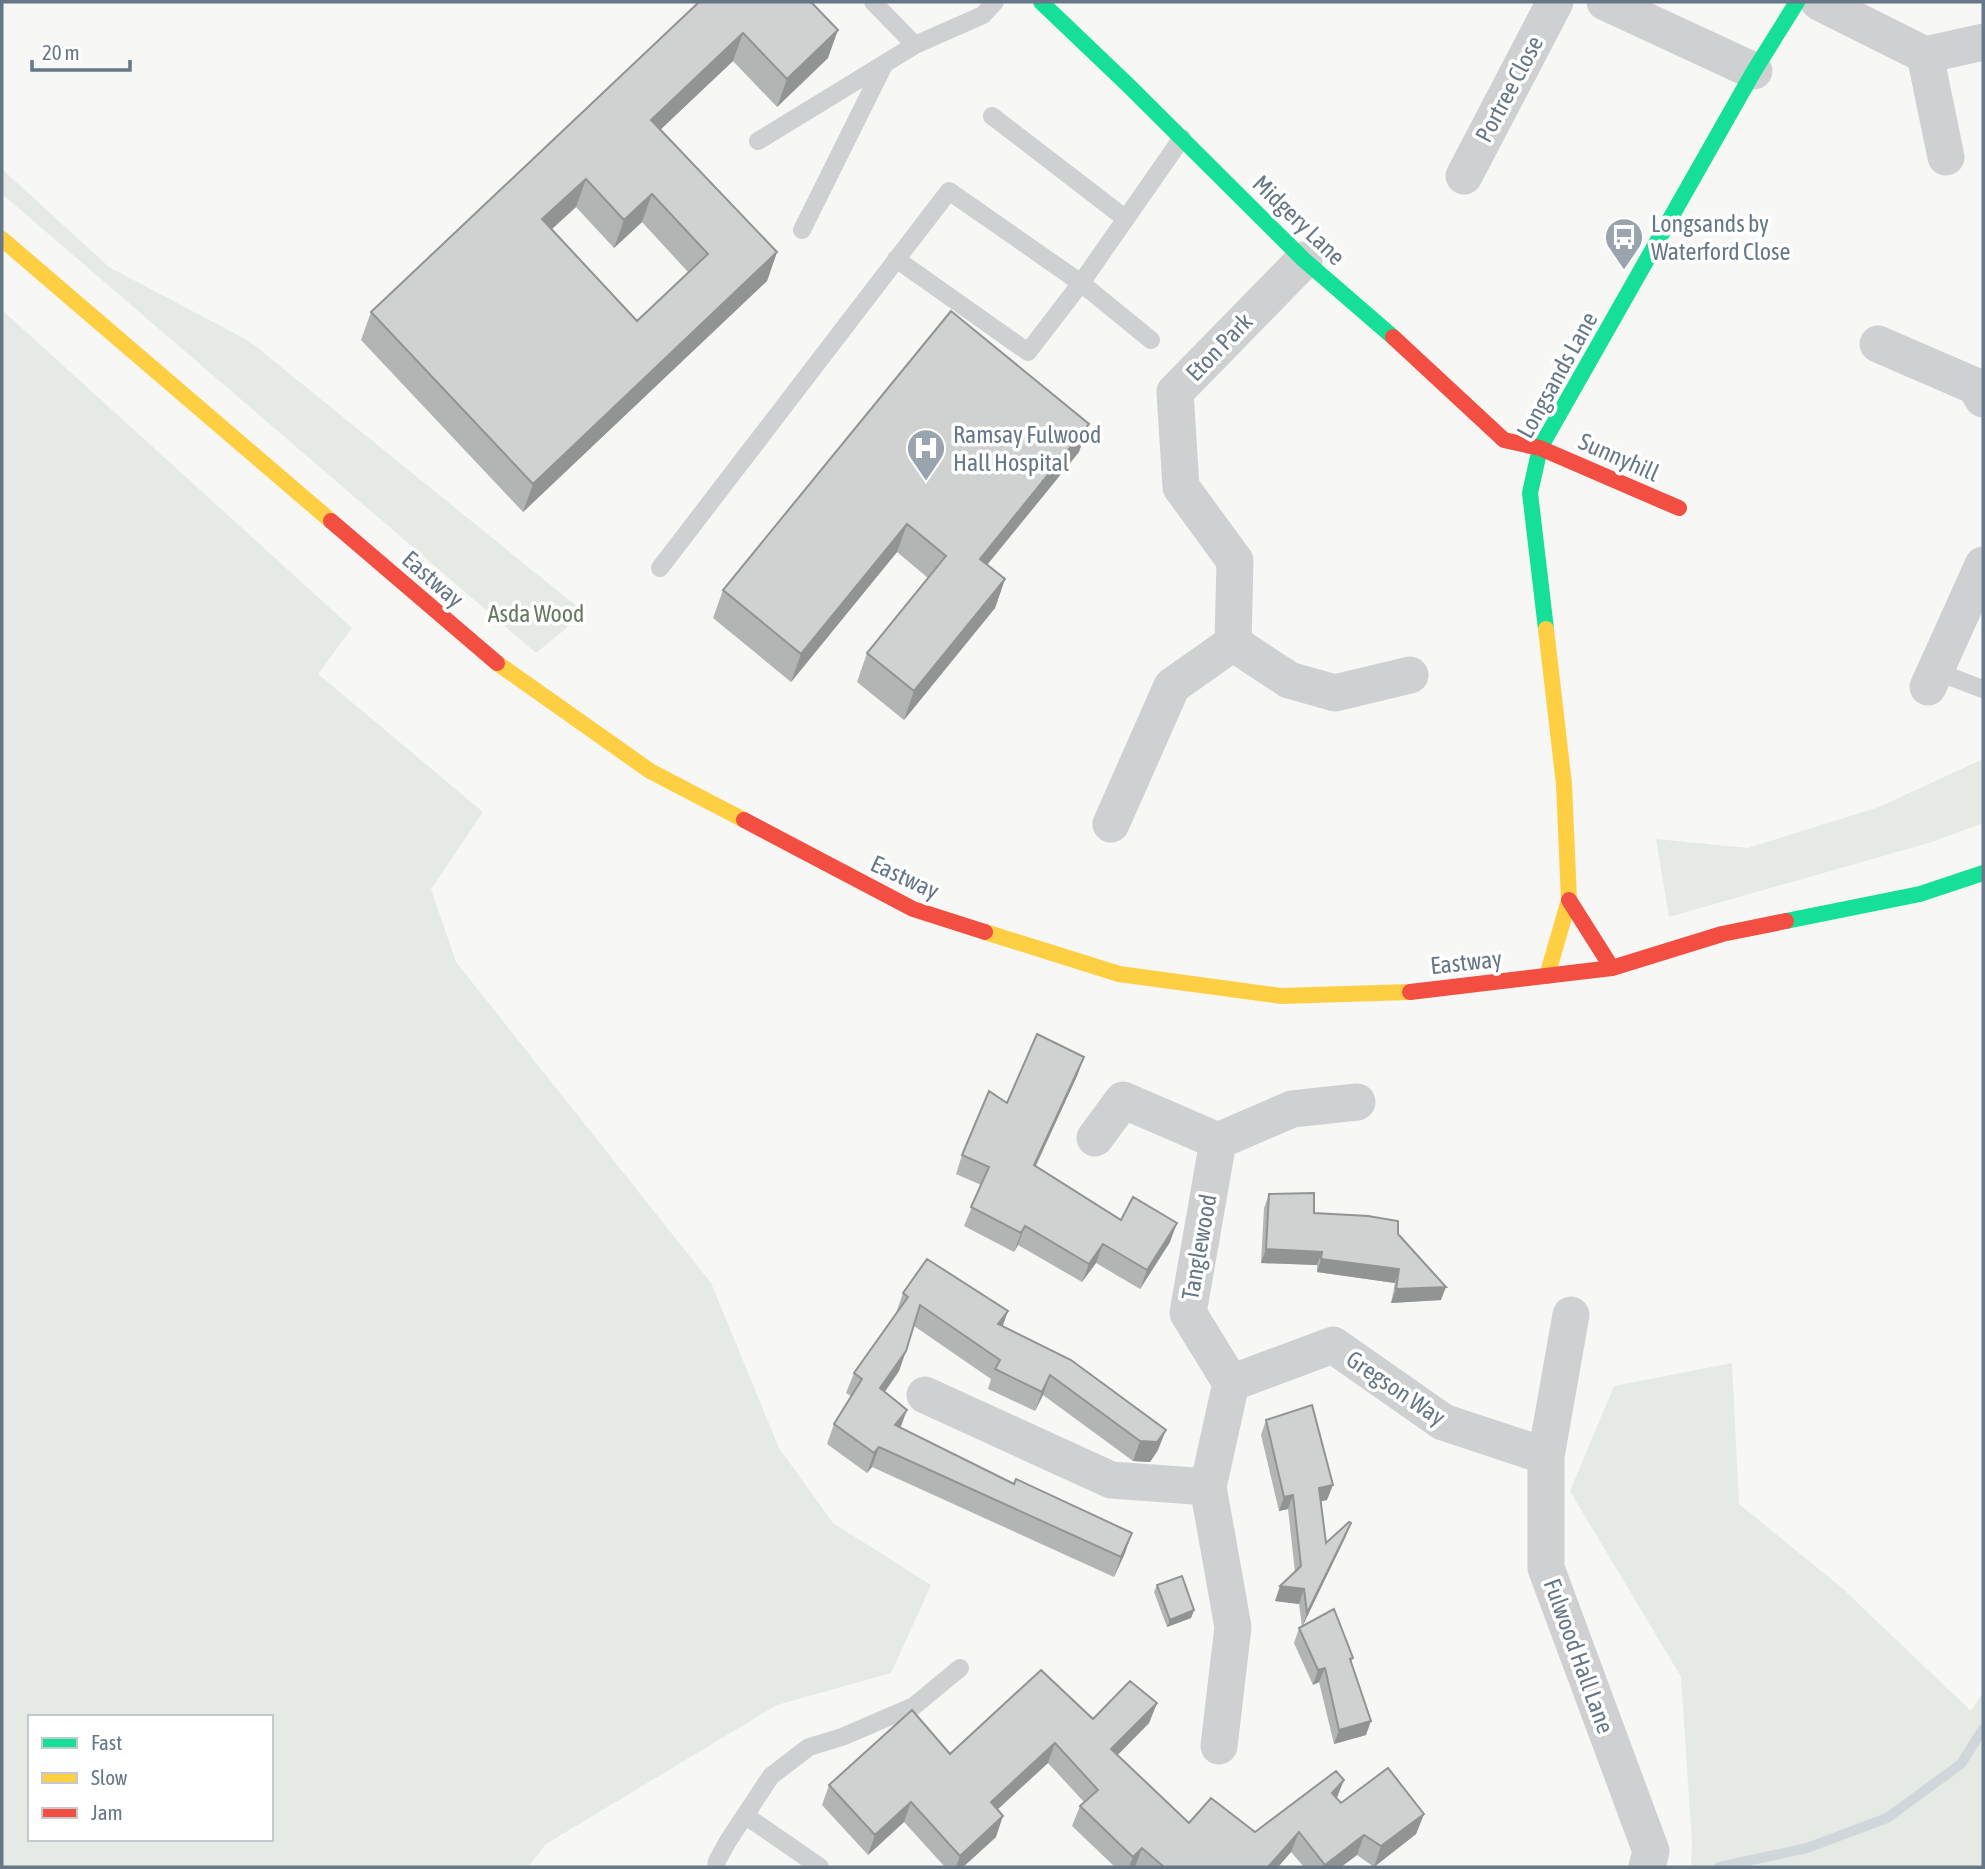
<svg xmlns="http://www.w3.org/2000/svg" width="1985" height="1869" viewBox="0 0 1985 1869" font-family="'Asap Condensed',sans-serif">
<style>
.green{fill:#e6eae4;fill-rule:evenodd}
.lines{fill:none;stroke-linecap:round;stroke-linejoin:round}
.stream{stroke:#d0d7db;stroke-width:10}
.lane{stroke:#ced0d1;stroke-width:18}
.street{stroke:#ced0d1;stroke-width:37}
.fast{stroke:#16e098;stroke-width:16}
.slow{stroke:#ffcf43;stroke-width:16}
.jam{stroke:#f24e42;stroke-width:16}
.wall{fill:#b3b5b5;fill-rule:evenodd}
.shaded-wall{fill:#929393}
.building{fill:#d0d2d2;stroke:#929393;stroke-width:2;fill-rule:evenodd}
.labels{text-anchor:middle;dominant-baseline:central;stroke-width:7;stroke-linejoin:round;paint-order:stroke}
.street-label{font-size:24px;fill:#667787;stroke:#fff}
.poi-label{font-size:24px;fill:#667787;stroke:#fff;text-anchor:start}
.park-label{font-size:24px;fill:#657961;stroke:#fff}
</style>
<rect width="100%" height="100%" fill="#f7f7f6"/>
<!-- green -->
<path class="green" d="M2,169L109,267L249,341L585,613L536,653L2,194Z
M2,310L352,628L318,674L483,812L431,889L456,962L711,1283L779,1448L833,1523L931,1585L891,1673L777,1705L546,1844L528,1867H2ZM30,1717H271V1839H30Z
M1983,759V823L1932,842L1669,917L1656,839L1748,848L1879,807Z
M1732,1363L1739,1504L1842,1588L1971,1711L1983,1692V1867H1691L1692,1843L1681,1677L1570,1491L1614,1386Z"/>
<g class="lines">
<!-- stream -->
<path class="stream" d="M1719,1867L1807,1848L1887,1818L1961,1764L1983,1729"/>
<!-- lane -->
<path class="lane" d="M873,2L915,45
M992,116L1126,219
M758,141L915,45L983,15L995,2
M802,230L885,63
M896,259L1028,352L1081,283L1182,138
M660,568L949,191L1081,283L1151,340
M1935,671L1983,689
M746,1816L820,1867
M716,1867L717,1861L728,1841L771,1776L809,1747L842,1737L914,1706L960,1668"/>
<!-- street -->
<path class="street" d="M1605,2L1754,71
M1819,2L1925,55L1983,42
M1925,55L1946,157
M1464,176L1555,2
M1878,344L1975,386L1983,399
M1233,643L1289,680L1335,693L1410,675
M1928,687L1983,565
M1111,824L1172,686L1233,643L1235,561L1181,487L1175,392L1304,260
M1095,1138L1123,1100L1218,1141
M1571,1315L1546,1456V1568L1651,1851L1647,1867
M1231,1383L1188,1313L1218,1141L1292,1109L1357,1102
M925,1395L1111,1480L1208,1487
M1219,1746L1233,1627L1208,1487L1231,1383L1333,1345L1443,1422L1546,1456"/>
<!-- fast -->
<path class="fast" d="M1041,2L1128,85L1304,260L1393,337
M1546,629L1530,493L1540,448L1754,71L1797,2
M1786,921L1920,894L1983,873"/>
<!-- slow -->
<path class="slow" d="M2,239L331,521
M1546,629L1564,784L1569,900L1547,976
M497,663L650,771L744,820
M985,932L1119,974L1281,996L1410,992"/>
<!-- jam -->
<path class="jam" d="M1393,337L1504,440L1540,448L1679,508
M331,521L497,663
M744,820L913,909L985,932
M1569,900L1612,968
M1410,992L1612,968L1722,934L1786,921"/>
</g>
<!-- wall -->
<path class="wall" d="M699,2L828,58L777,107L733,61L661,129L777,252L767,281L523,512L361,340L371,312ZM576,207L614,248L642,222L688,272L637,321L552,229Z
M1079,452L987,565L1005,579L995,608L904,720L857,682L867,653L928,578L897,552L791,682L713,618L723,590Z
M1084,1057L1077,1076L1036,1166L1121,1220L1170,1242L1140,1289L1096,1263L1082,1282L1018,1245L1014,1252L964,1226L981,1185L956,1174L962,1155L1007,1103Z
M1269,1194L1314,1213L1398,1234L1441,1300L1391,1303L1395,1283L1317,1272V1265L1261,1263L1264,1208Z
M903,1293L1008,1311L1002,1326L1158,1450L1150,1462L1133,1461L1043,1395L1035,1411L988,1389L991,1379L914,1326L899,1371L885,1392L900,1428L1125,1553L1114,1577L872,1467L867,1473L827,1444L834,1424L851,1396L846,1393L854,1373L896,1313Z
M1266,1420L1327,1500L1321,1501L1326,1543L1351,1523L1345,1538L1302,1627L1353,1658L1351,1663L1366,1735L1334,1744L1319,1682L1313,1685L1294,1643L1299,1628L1302,1627L1299,1604L1275,1601L1295,1572L1288,1509L1279,1511L1261,1435Z
M1157,1585L1194,1610L1191,1618L1167,1627L1154,1592Z
M1157,1703L1149,1723L1117,1755L1189,1823L1255,1832L1337,1798L1341,1803L1424,1814L1416,1834L1374,1867L1357,1855L1341,1867H1304L1291,1852L1278,1867H1115L1072,1826L1080,1806L1084,1802L1048,1763L997,1809L996,1837L963,1867H945L904,1822L868,1855L822,1805L829,1785L950,1754Z"/>
<!-- shaded-wall -->
<path class="shaded-wall" d="M838,30L828,58L777,107L787,79Z
M743,33L733,61L641,148L651,120Z
M586,179L576,207L532,247L542,219Z
M652,194L642,222L614,248L624,220Z
M777,252L767,281L523,512L533,484Z
M1089,424L1079,452L969,587L980,559Z
M907,524L897,552L791,682L801,654Z
M1005,579L995,608L904,720L914,691Z
M1084,1057L1077,1076L1027,1184L1034,1165Z
M1177,1223L1170,1242L1140,1289L1147,1270Z
M1025,1226L1018,1245L1014,1252L1021,1233Z
M1103,1244L1096,1263L1082,1282L1089,1264Z
M1266,1249L1322,1252L1317,1265L1261,1263Z
M1321,1259L1399,1269L1395,1283L1317,1272Z
M1446,1287L1441,1300L1391,1303L1396,1289Z
M1008,1311L1001,1331L998,1324Z
M906,1351L899,1371L873,1408L880,1388Z
M1050,1375L1043,1395L1035,1411L1042,1392Z
M907,1410L900,1429L895,1425Z
M1166,1430L1158,1450L1150,1462L1133,1461L1140,1441Z
M879,1447L872,1467L867,1473L874,1453Z
M1333,1485L1327,1500L1314,1503L1319,1488Z
M1293,1495L1288,1509L1279,1511L1284,1497Z
M1351,1523L1345,1538L1302,1627L1307,1613Z
M1132,1533L1125,1553L1114,1577L1121,1557Z
M1280,1586L1304,1589L1299,1604L1275,1601Z
M1194,1610L1191,1618L1167,1627L1170,1620Z
M1325,1668L1319,1682L1313,1685L1318,1670Z
M1157,1703L1149,1723L1104,1769L1111,1749Z
M1371,1721L1366,1735L1334,1744L1339,1730Z
M1055,1743L1048,1763L984,1822L991,1802Z
M1344,1780L1336,1800L1332,1793Z
M911,1802L904,1822L868,1855L875,1835Z
M1424,1814L1416,1834L1374,1867L1381,1846Z
M1003,1816L996,1837L963,1867H956L960,1856Z
M1299,1832L1291,1852L1278,1867H1268Z
M1364,1835L1357,1855L1341,1867H1324L1325,1865Z
M1142,1848L1135,1867H1129L1133,1857Z"/>
<!-- building -->
<path class="building" d="M699,2H811L838,30L787,79L743,33L651,120L777,252L533,484L371,312ZM586,179L624,220L652,194L708,254L637,321L542,219Z
M951,311L1089,424L980,559L1005,579L914,691L867,653L946,556L907,524L801,654L723,590Z
M1037,1034L1084,1057L1034,1165L1121,1220L1133,1197L1177,1223L1147,1270L1103,1244L1089,1264L1025,1226L1021,1233L971,1207L989,1167L962,1155L989,1091L1007,1103Z
M1314,1193V1213L1368,1216L1398,1221V1234L1446,1287L1396,1289L1399,1269L1321,1259L1322,1252L1266,1249L1269,1194Z
M927,1259L1008,1311L998,1324L1071,1360L1166,1430L1157,1442L1140,1441L1050,1375L1042,1392L995,1369L1000,1360L920,1305L906,1351L880,1388L907,1410L895,1425L1014,1484L1016,1479L1132,1533L1121,1557L879,1447L874,1453L834,1424L862,1379L854,1373L908,1297L903,1293Z
M1312,1405L1333,1485L1319,1488L1326,1543L1349,1522L1351,1523L1307,1613L1304,1589L1280,1586L1301,1566L1293,1495L1284,1497L1266,1420Z
M1182,1576L1194,1610L1170,1620L1157,1585Z
M1334,1609L1353,1658L1350,1659L1371,1721L1339,1730L1325,1668L1318,1670L1299,1628Z
M1041,1670L1093,1719L1130,1681L1157,1703L1111,1749L1189,1823L1211,1798L1255,1832L1336,1771L1344,1780L1332,1793L1341,1803L1388,1768L1424,1814L1381,1846L1364,1835L1325,1865L1299,1832L1268,1867H1164L1142,1848L1133,1857L1080,1806L1098,1790L1055,1743L991,1802L1003,1816L960,1856L911,1802L875,1835L829,1785L912,1710L950,1754Z"/>
<!-- icons -->
<defs>
<g id="bus-pin" transform="scale(2.0125)"><path d="M0 17L-7.5 6A9.5 9.5 0 1 1 7.5 6Z" fill="#99a4ae" stroke="#fff"/><path d="M-5-6H5V4H4V6H2V4H-2V6H-4V4H-5ZM-3.5-4V0h7V-4ZM-3.5 1.2v1.5H-2V1.2ZM2 1.2v1.5H3.5V1.2Z" fill="#fff"/></g>
<g id="hospital-pin" transform="scale(2.0125)"><path d="M0 17L-7.5 6A9.5 9.5 0 1 1 7.5 6Z" fill="#99a4ae" stroke="#fff"/><path d="M-5-5h3v3.5h4V-5h3V5h-3V1.5h-4V5h-3Z" fill="#fff"/></g>
</defs>
<g fill-rule="evenodd">
<use href="#bus-pin" x="1624" y="237"/>
<use href="#hospital-pin" x="926" y="448"/>
</g>
<g class="labels">
<!-- street labels -->
<g class="street-label">
<text transform="translate(1509 89) rotate(-62)">Portree Close</text>
<text transform="translate(1299 220) rotate(44)">Midgery Lane</text>
<text transform="translate(1219 347) rotate(-46)">Eton Park</text>
<text transform="translate(1557 375) rotate(-61)">Longsands Lane</text>
<text transform="translate(1619 457) rotate(24)">Sunnyhill</text>
<text transform="translate(433 579) rotate(41)">Eastway</text>
<text transform="translate(905 877) rotate(25)">Eastway</text>
<text transform="translate(1466 962) rotate(-6)">Eastway</text>
<text transform="translate(1199 1247) rotate(-80)">Tanglewood</text>
<text transform="translate(1396 1388) rotate(34)">Gregson Way</text>
<text transform="translate(1579 1656) rotate(70)">Fulwood Hall Lane</text>
</g>
<!-- poi labels -->
<g class="poi-label">
<text x="1651" y="223">Longsands by<tspan x="1651" dy="28">Waterford Close</tspan></text>
<text x="953" y="434">Ramsay Fulwood<tspan x="953" dy="28">Hall Hospital</tspan></text>
</g>
<!-- park labels -->
<g class="park-label">
<text x="536" y="613">Asda Wood</text>
</g>
</g>
<!-- border -->
<rect width="1985" height="1869" fill="none" stroke="#667787" stroke-width="7"/>
<!-- legend -->
<rect x="28" y="1715" width="245" height="126" fill="#ffffff" stroke="#c2c9cf" stroke-width="2"/>
<rect x="42" y="1738" width="35" height="10" fill="#16e098" stroke="#c2c9cf" stroke-width="2"/>
<text x="91" y="1750" font-size="21" fill="#667787">Fast</text>
<rect x="42" y="1773" width="35" height="10" fill="#ffcf43" stroke="#c2c9cf" stroke-width="2"/>
<text x="91" y="1785" font-size="21" fill="#667787">Slow</text>
<rect x="42" y="1808" width="35" height="10" fill="#f24e42" stroke="#c2c9cf" stroke-width="2"/>
<text x="91" y="1820" font-size="21" fill="#667787">Jam</text>
<!-- scale -->
<path d="M32 60v10h98v-10" fill="none" stroke="#667787" stroke-width="3.5"/>
<text x="42" y="60" font-size="21" fill="#667787" stroke="#ffffff" stroke-width="5" paint-order="stroke">20 m</text>
</svg>
